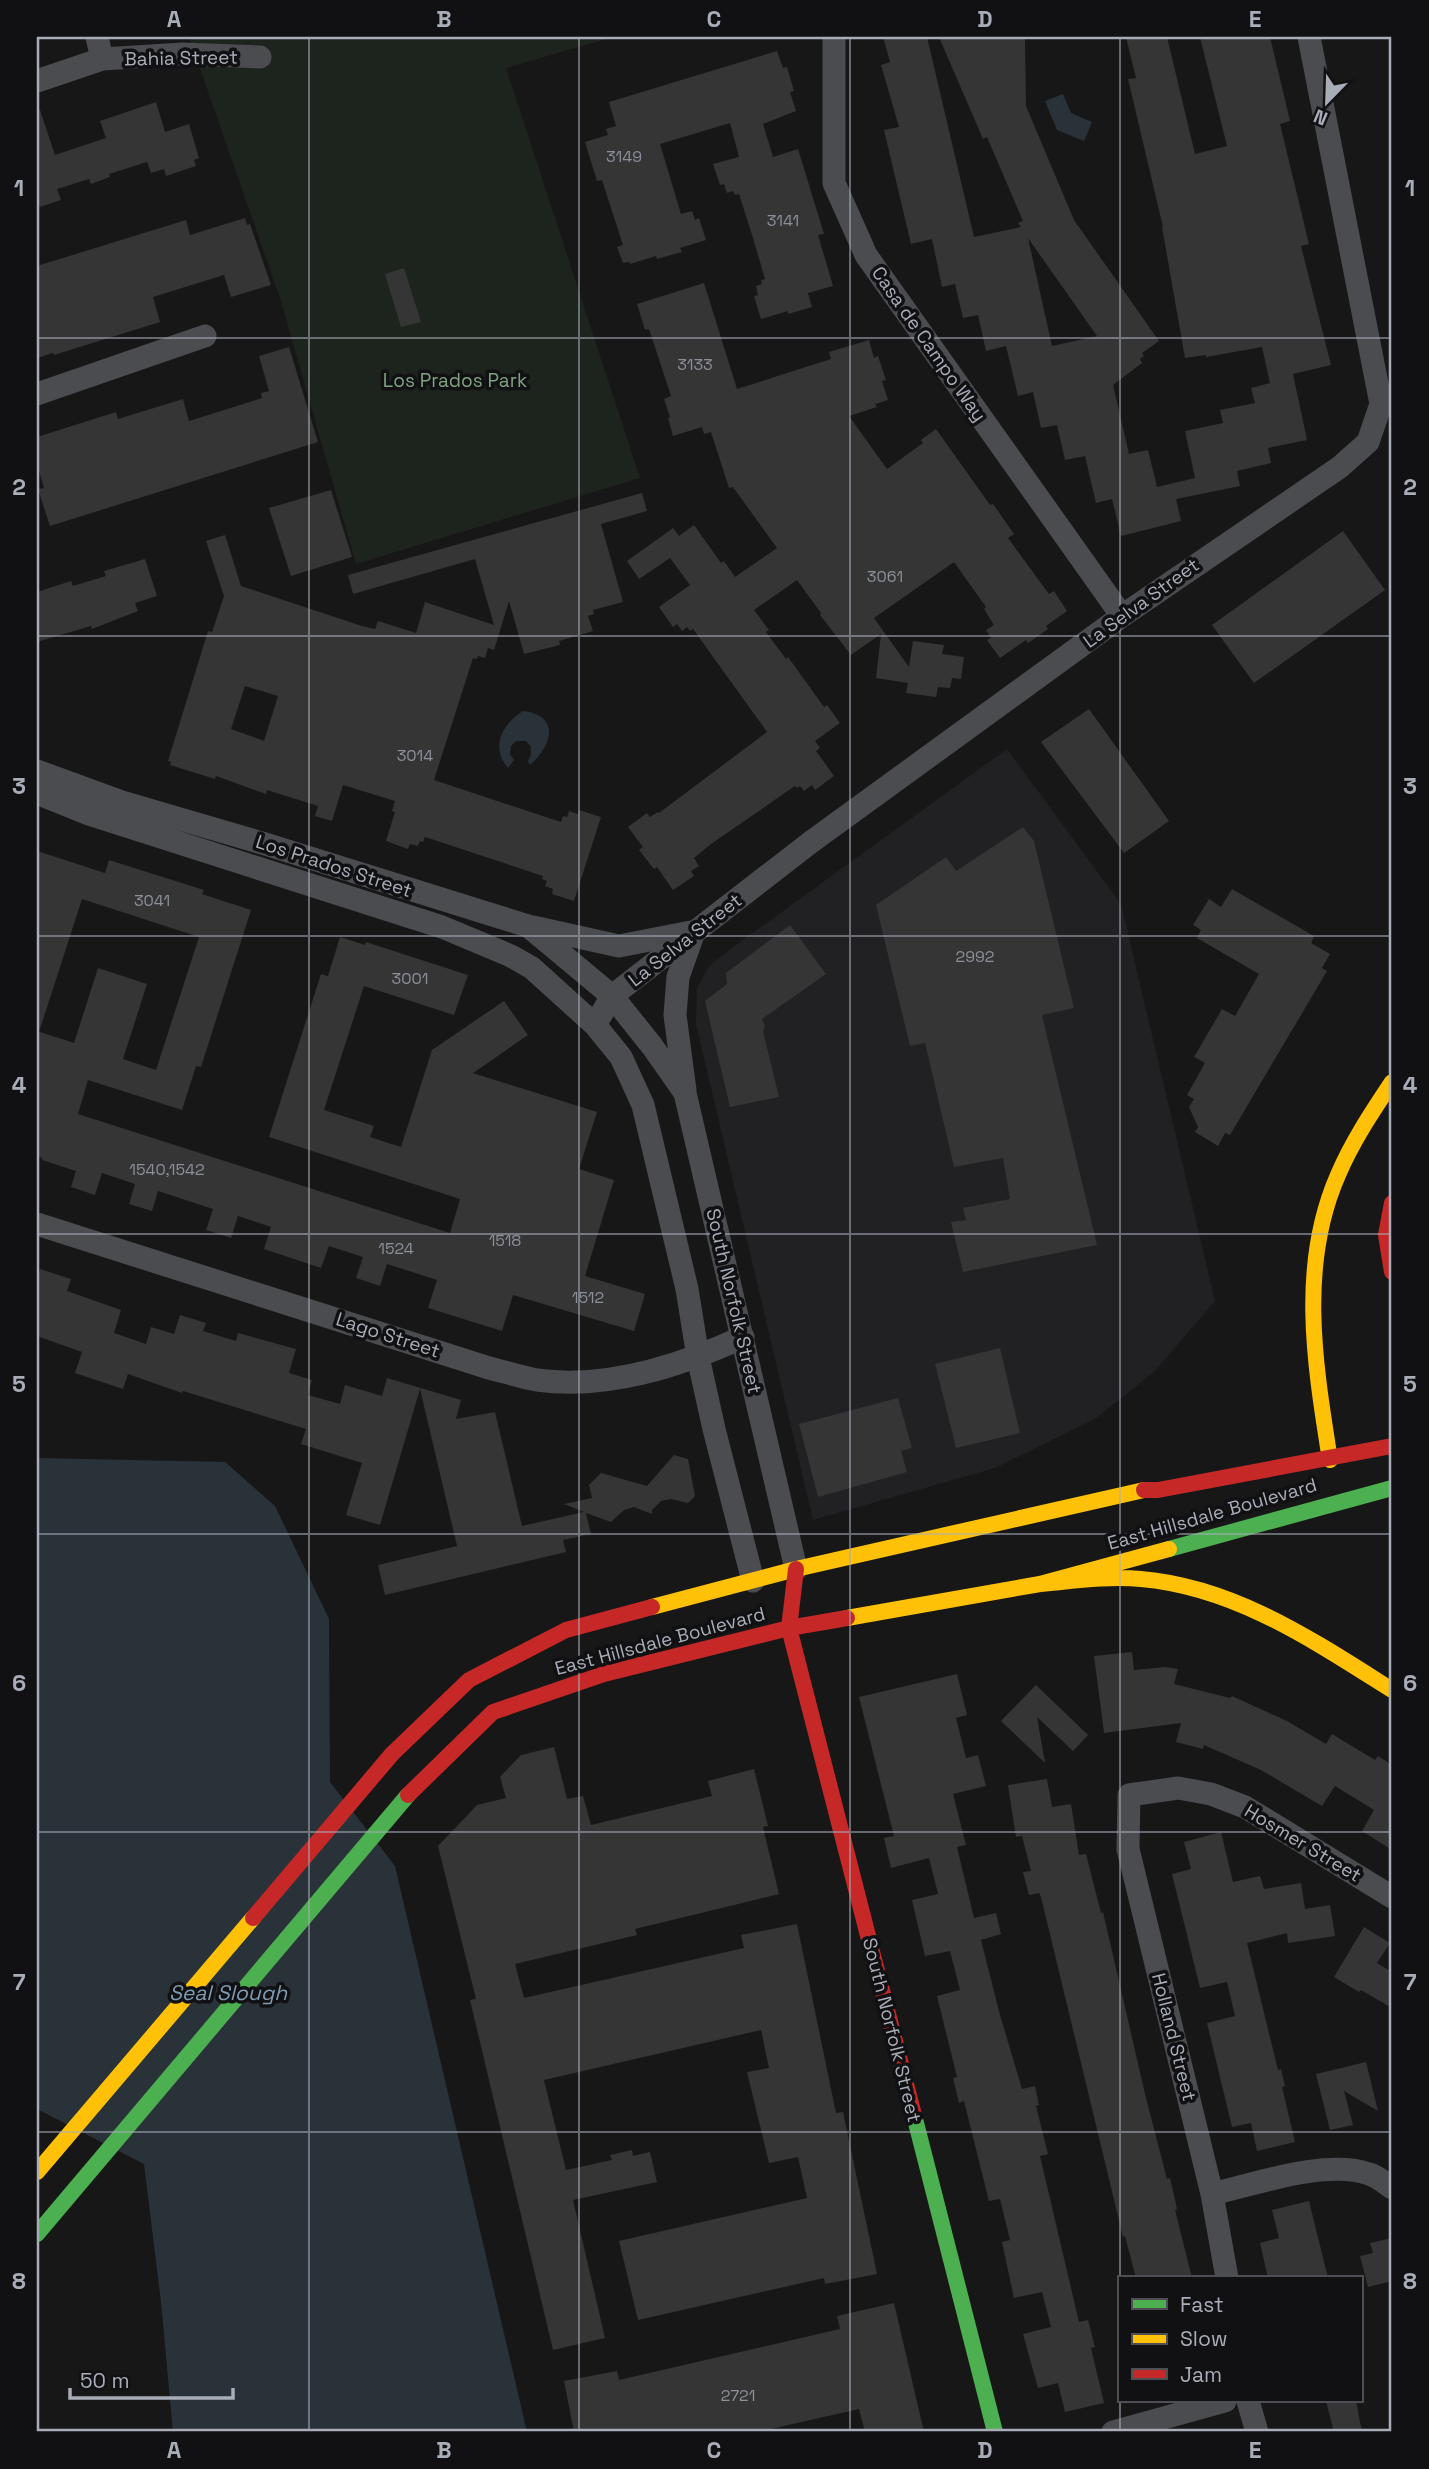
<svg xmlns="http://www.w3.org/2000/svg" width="1429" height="2469" viewBox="0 0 1429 2469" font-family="'Space Grotesk',sans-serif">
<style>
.built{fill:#212123}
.green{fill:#1d241e}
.water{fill:#2a3239}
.building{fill:#353536;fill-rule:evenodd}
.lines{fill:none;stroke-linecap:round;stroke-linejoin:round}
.street{stroke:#4b4c50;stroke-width:23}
.fast{stroke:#4caf50;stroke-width:16}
.slow{stroke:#ffc107;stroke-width:16}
.jam{stroke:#c62828;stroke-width:16}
.grid{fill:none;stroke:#a8adb8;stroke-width:2;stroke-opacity:0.55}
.labels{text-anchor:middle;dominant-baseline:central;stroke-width:7;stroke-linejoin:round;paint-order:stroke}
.number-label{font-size:16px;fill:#8b8f98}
.street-label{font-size:19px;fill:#a8adb8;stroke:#111113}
.park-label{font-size:19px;fill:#7fa381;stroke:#111113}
.water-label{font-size:21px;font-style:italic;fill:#7f9bb3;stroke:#111113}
.neatline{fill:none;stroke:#a8adb8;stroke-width:2.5}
.grid-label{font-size:23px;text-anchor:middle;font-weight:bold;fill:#a8adb8}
</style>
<rect width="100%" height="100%" fill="#171717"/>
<!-- built -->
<path class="built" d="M1007,749L1121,904L1215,1301L1155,1371L1095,1419L995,1468L813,1520L696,1024L697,988L709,966L732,948Z"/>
<!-- green -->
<path class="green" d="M189,37H613L506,68L640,478L356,564L280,298Z"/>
<!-- water -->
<path class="water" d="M1063,94L1071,113L1092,122L1084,141L1057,130L1045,101Z
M523,711C560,715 553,745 530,765L528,761L531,755V747L526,741H516L511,746L510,754L514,760L508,768C490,748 502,724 523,711Z
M37,1458L225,1462L275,1506L329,1619L330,1782L395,1866L527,2432H173L161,2302L144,2164L37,2109Z"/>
<!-- building -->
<path class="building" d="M883,37H927L974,237L1021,227L1018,223L1023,221L987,137L983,139L939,37H1025L1026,106L1074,220L1159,341L1142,353L1144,356L1140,359L1142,363L1113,385L1129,454L1148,450L1157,487L1195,478L1185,431L1223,423L1220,410L1255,403L1251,388L1270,383L1262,347L1206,357V355L1185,358L1162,227H1163L1128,79L1136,78L1126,37H1167L1195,154L1227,146L1200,37H1270L1290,121L1280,124L1309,244L1301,246L1331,365L1293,374L1307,440L1268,448L1271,463L1237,471L1240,486L1176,499L1181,521L1121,536L1112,499L1096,503L1085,456L1065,460L1057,425L1041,428L1033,392L1018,396L1006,346L986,351L978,315L963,318L955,284L942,287L932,239L911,244L884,130L899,127L881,65L890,62ZM1028,238L1097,336L1052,346Z
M777,51L783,68L787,67L794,91L790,92L796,111L763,124L773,157L798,149L824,234L818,235L833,286L808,293L812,307L788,314V311L761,319L754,296L758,295L756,286L762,284L761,280L765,279L753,238L739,194L735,195L733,191L727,193L724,184L720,185L713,164L739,157L730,123L660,144L681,214L692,211L695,220L699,218L706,240L680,248L682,252L657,259L656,256L630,264L629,262L623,263L617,247L623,245L602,180L597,181L585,142L608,135L606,129L616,126L609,102Z
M156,102L165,132L189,124L199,158L194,160L196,166L166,176L164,169L151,173L147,162L109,174L110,177L91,184L89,179L57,189L61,200L37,208V110H40L55,155L106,138L100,121Z
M245,218L247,225L250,224L271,285L231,297L224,275L153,297L160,322L54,355L53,353L37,358V266L186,220L190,235Z
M404,268L421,322L401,327L385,274Z
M704,283L737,389L831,359L829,352L869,340L874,358L878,356L886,380L882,381L888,400L875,404L877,407L849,416L887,469L923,443L921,440L936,429L990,505L993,504L1014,534L1008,538L1049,594L1054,591L1067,611L1046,626L1048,629L1028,643L1026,640L1000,658L987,640L991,638L986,630L994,625L984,609L986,607L954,562L874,618L909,667L913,641L944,645L942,654L964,657L961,679L952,678L950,688L938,687L936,697L906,693L908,683L876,678L881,634L851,655L820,615L821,613L797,580L754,610L769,630L766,632L786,659L788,657L824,707L827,705L840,723L815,741L820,748L816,751L834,776L815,790L812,785L804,791L800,786L797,788L795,786L711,844L694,858L699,866L691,871L694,876L673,890L657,867L654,869L639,850L643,847L628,827L647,813L650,817L658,812L659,813L767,732L693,629L690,631L687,627L682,631L677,624L673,627L659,607L690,585L670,558L639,579L627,561L673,528L679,536L694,525L721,563L724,561L735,577L777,548L733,487L729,488L711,432L704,434L702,427L673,436L668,418L670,417L664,399L671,396L649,329L645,330L637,304Z
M289,347L318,442L50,526L38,489L44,488L37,464V437L116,412L118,419L183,399L189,421L262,398L261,393L269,391L259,356Z
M331,490L352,557L291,576L269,508Z
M642,493L647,511L601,524L623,602L593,610L594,614L588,616L593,631L559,641L560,645L524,654L509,601L494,650L488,648L485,658L478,656L477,659L473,658L434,780L561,822L563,816L567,817L569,811L578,814L579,810L601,817L574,901L552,894L553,889L545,886L547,881L542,879L543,876L425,837L423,842L420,841L418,846L410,844L408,849L386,841L395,812L392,811L395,801L343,785L332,821L315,816L318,806L267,790L266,794L216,776L215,779L170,765L171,762L168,761L208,631L212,632L224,596L206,541L225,535L241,586L362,626L375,629L378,621L416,633L425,602L494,625L475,559L353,594L348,575ZM245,686L278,696L264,741L231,729Z
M1343,531L1385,590L1254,683L1212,625Z
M145,559L157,596L135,603L138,611L92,629L91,626L37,642V592L71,581L73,586L106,576L104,571Z
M1089,709L1169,821L1124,853L1041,742Z
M1023,827L1034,841L1074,1008L1042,1015L1097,1245L963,1272L951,1222L966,1220L963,1208L1010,1199L1003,1158L954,1167L925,1043L910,1046L876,905L946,857L956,871Z
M37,851L105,873L109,860L204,890L202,894L251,910L201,1067L196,1066L182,1110L88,1080L78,1114L450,1233L460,1199L269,1137L321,974L328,976L340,937L365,945L366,942L468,975L454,1015L364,986L324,1110L374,1126L370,1137L401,1147L432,1050L504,1001L528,1035L473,1073L597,1112L579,1169L614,1180L585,1276L645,1294L634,1331L513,1295L502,1331L428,1308L437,1280L387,1264L380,1286L356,1278L363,1257L329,1246L321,1268L264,1249L271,1227L238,1216L231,1238L206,1230L213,1209L158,1191L152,1211L129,1204L135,1184L102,1173L95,1195L71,1187L76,1171L42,1160V1158L37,1156V1031L74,1043L98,968L147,984L123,1059L156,1070L199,937L82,899L40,1029H37Z
M1232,889L1314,936L1311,943L1330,954L1322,968L1327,971L1230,1135L1225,1133L1218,1146L1195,1132L1198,1127L1189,1107L1194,1099L1187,1095L1205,1063L1194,1057L1222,1009L1235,1016L1259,974L1197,938L1201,930L1193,925L1209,899L1221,907Z
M790,925L826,974L762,1019L765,1026L763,1031L779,1097L730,1107L705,1001L727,984L726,973Z
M40,1269L71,1279L67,1291L121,1310L114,1333L146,1344L151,1327L174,1334L180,1315L206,1323L203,1331L236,1341L238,1333L296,1349L289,1373L312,1380L308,1395L340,1404L345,1385L382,1396L387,1378L461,1400L456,1419L495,1412L522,1526L584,1512L564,1504L592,1498L589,1485L601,1473L647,1486L674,1455L688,1459L695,1496L688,1503L671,1499L661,1501L652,1510V1514L634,1507L624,1510L611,1522L586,1513L591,1534L563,1540L566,1552L385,1595L378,1565L457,1546L420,1389L380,1525L346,1515L362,1463L301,1444L306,1429L183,1391L182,1393L128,1374L123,1389L75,1373L82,1352L37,1336V1280Z
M1000,1348L1020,1433L956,1448L935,1364Z
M898,1398L912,1448L901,1451L907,1472L818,1497L799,1424Z
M1132,1652L1134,1670L1165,1667L1178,1669L1174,1684L1230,1698L1232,1696L1287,1721L1326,1744L1332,1734L1375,1760L1378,1756L1392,1765V1850L1362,1831L1374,1810L1335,1786L1322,1806L1261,1770L1204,1745L1203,1749L1176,1742L1181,1723L1104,1733L1094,1656Z
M957,1674L967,1715L956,1718L966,1758L978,1755L986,1786L953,1794L966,1845L957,1847L974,1918L996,1913L1001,1934L981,1940L1000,2015L1022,2089L1035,2086L1039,2105L1036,2106L1048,2154L1040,2156L1079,2322L1088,2320L1095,2347L1091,2348L1104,2403L1065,2412L1058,2383L1038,2388L1023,2334L1051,2327L1042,2292L1014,2298L1002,2242L1010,2240L1000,2199L989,2201L964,2101L959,2103L953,2078L957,2077L937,1996L960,1990L950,1951L925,1956L912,1900L938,1894L929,1858L891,1868L884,1838L894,1836L859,1697Z
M1036,1685L1088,1735L1073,1751L1037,1717L1045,1763L1001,1721Z
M554,1747L567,1799L583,1796L591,1825L712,1796L708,1781L754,1769L768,1826L763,1827L779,1894L635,1929L637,1935L515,1964L524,1998L744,1948L741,1935L797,1924L836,2113L843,2112L877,2274L825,2284L824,2278L638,2320L619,2241L807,2198L798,2157L769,2163L747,2072L769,2068L761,2030L544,2080L566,2170L612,2160L610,2155L632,2150L633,2156L650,2152L657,2182L573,2200L605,2338L553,2350L470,2000L476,1999L438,1846L477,1805L506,1798L500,1777L521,1755Z
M1047,1779L1052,1807L1071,1804L1079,1855L1086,1854L1101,1913L1103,1912L1146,2098L1167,2179L1170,2178L1177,2209L1175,2210L1192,2278H1136L1125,2236L1123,2237L1041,1897L1039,1893L1029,1895L1023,1872L1031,1871L1022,1836L1016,1837L1008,1785Z
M1221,1832L1233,1882L1260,1876L1264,1889L1301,1883L1305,1909L1330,1905L1335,1936L1288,1943L1287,1933L1247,1943L1278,2070L1281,2069L1285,2086L1282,2087L1295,2142L1257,2151L1251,2123L1232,2127L1207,2023L1235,2016L1227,1982L1200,1988L1172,1874L1191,1869L1184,1842Z
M1364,1927L1390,1943L1377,1963L1392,1972V2008L1361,1990L1359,1992L1334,1977Z
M1366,2062L1378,2111L1344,2091L1353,2125L1330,2130L1316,2074Z
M1309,2201L1328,2278H1268L1260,2243L1279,2238L1272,2210Z
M1392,2238V2281L1368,2287L1360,2256L1373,2253L1370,2243Z
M894,2303L924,2432H865L859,2409L758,2432H574L564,2381L617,2371L619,2380L840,2329L837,2316Z
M1326,2401H1356L1362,2432H1334Z"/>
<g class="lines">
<!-- street -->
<path class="street" d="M97,37L102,59
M834,37V183L866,255L1122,616
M37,81L102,59L183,54L260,57
M37,394L205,336
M37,771L122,802L262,843L528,926L612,996L652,1046L685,1093L796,1569
M37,793L89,814L442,927L511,956L532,968L595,1025L621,1057L643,1105L687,1289L698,1357L714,1429L753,1581
M533,927L619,946L691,932
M595,1025L612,996L811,842L1122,616L1340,467L1368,442L1381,404L1309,37
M685,1090L675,1015L678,977L694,932
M37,1224L489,1368C505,1372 521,1377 537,1380C607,1390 680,1366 743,1337
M1212,2194C1256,2184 1326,2159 1369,2174C1377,2176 1385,2183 1392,2188
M1227,2278L1212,2194L1128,1849L1129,1795L1178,1788L1211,1794L1245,1807L1392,1897
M1248,2401L1257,2432
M1113,2432L1225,2401"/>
<!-- fast -->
<path class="fast" d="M1169,1549L1392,1488
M914,2115L995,2432
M37,2234L408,1795"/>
<!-- slow -->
<path class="slow" d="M1330,1460C1315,1365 1298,1266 1338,1175C1352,1142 1372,1112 1392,1082
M1040,1584C1073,1581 1108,1576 1141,1579C1235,1587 1314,1641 1392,1690
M652,1607L796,1569L1144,1490
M847,1618L1040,1584L1169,1549
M37,2172L253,1918"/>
<!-- jam -->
<path class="jam" d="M1392,1203L1386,1235L1392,1272
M1144,1490H1158L1392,1446
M796,1569L789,1628L914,2115
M408,1795L493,1712L604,1674L789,1628L847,1618
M253,1918L392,1754L469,1680L566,1630L652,1607"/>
</g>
<!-- grid -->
<path class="grid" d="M309,37V2432M579,37V2432M850,37V2432M1120,37V2278M37,338H1392M37,636H1392M37,936H1392M37,1234H1392M37,1534H1392M37,1832H1392M37,2132H1392M1120,2401V2432"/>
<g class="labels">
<!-- number labels -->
<g class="number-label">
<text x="624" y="156">3149</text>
<text x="783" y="220">3141</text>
<text x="695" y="364">3133</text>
<text x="885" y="576">3061</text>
<text x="415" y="755">3014</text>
<text x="152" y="900">3041</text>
<text x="975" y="956">2992</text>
<text x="410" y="978">3001</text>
<text x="167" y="1169">1540,1542</text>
<text x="505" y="1240">1518</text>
<text x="396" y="1248">1524</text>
<text x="588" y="1297">1512</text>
<text x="738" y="2395">2721</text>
</g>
<!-- street labels -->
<g class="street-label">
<text transform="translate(181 58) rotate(-1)">Bahia Street</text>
<text transform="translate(929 344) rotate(55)">Casa de Campo Way</text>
<text transform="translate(1141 603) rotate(-36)">La Selva Street</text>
<text transform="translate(334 866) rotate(18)">Los Prados Street</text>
<text transform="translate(685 940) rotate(-38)">La Selva Street</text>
<text transform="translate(734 1301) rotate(77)">South Norfolk Street</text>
<text transform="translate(388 1335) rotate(18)">Lago Street</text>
<text transform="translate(1212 1514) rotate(-16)">East Hillsdale Boulevard</text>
<text transform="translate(660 1641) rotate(-15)">East Hillsdale Boulevard</text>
<text transform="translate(1303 1843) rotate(31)">Hosmer Street</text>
<text transform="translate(892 2030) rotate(76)">South Norfolk Street</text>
<text transform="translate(1174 2037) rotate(76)">Holland Street</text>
</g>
<!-- park labels -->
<g class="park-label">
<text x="455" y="380">Los Prados Park</text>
</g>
<!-- water labels -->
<g class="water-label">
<text x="228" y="1992">Seal Slough</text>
</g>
</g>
<!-- border -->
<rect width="1429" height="2469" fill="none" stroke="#111113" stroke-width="77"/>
<!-- legend -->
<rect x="1118" y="2276" width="245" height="126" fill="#111113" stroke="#4d4f55" stroke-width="2"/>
<rect x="1132" y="2299" width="35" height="10" fill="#4caf50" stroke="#4d4f55" stroke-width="2"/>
<text x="1180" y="2312" font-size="21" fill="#a8adb8">Fast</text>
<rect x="1132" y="2334" width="35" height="10" fill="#ffc107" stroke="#4d4f55" stroke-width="2"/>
<text x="1180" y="2346" font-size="21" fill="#a8adb8">Slow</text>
<rect x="1132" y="2369" width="35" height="10" fill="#c62828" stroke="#4d4f55" stroke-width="2"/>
<text x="1180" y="2382" font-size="21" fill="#a8adb8">Jam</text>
<!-- north arrow -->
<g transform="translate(1327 102) rotate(203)" stroke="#111113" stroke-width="5" paint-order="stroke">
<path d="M0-5L12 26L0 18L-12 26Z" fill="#a8adb8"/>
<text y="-10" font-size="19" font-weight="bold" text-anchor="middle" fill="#a8adb8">N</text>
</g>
<!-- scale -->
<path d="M70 2388v10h163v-10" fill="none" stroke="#a8adb8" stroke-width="3.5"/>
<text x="80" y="2388" font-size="21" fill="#a8adb8" stroke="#111113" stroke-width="5" paint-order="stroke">50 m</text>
<rect x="38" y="38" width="1352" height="2392" class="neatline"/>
<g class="grid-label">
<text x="174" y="27">A</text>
<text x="444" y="27">B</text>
<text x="714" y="27">C</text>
<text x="985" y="27">D</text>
<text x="1255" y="27">E</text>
<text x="19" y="196">1</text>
<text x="1410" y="196">1</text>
<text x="19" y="495">2</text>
<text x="1410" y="495">2</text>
<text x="19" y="794">3</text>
<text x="1410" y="794">3</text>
<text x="19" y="1093">4</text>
<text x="1410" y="1093">4</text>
<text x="19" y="1392">5</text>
<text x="1410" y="1392">5</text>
<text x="19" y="1691">6</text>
<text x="1410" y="1691">6</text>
<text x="19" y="1990">7</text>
<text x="1410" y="1990">7</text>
<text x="19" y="2289">8</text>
<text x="1410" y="2289">8</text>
<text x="174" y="2458">A</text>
<text x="444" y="2458">B</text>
<text x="714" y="2458">C</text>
<text x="985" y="2458">D</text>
<text x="1255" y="2458">E</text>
</g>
</svg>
